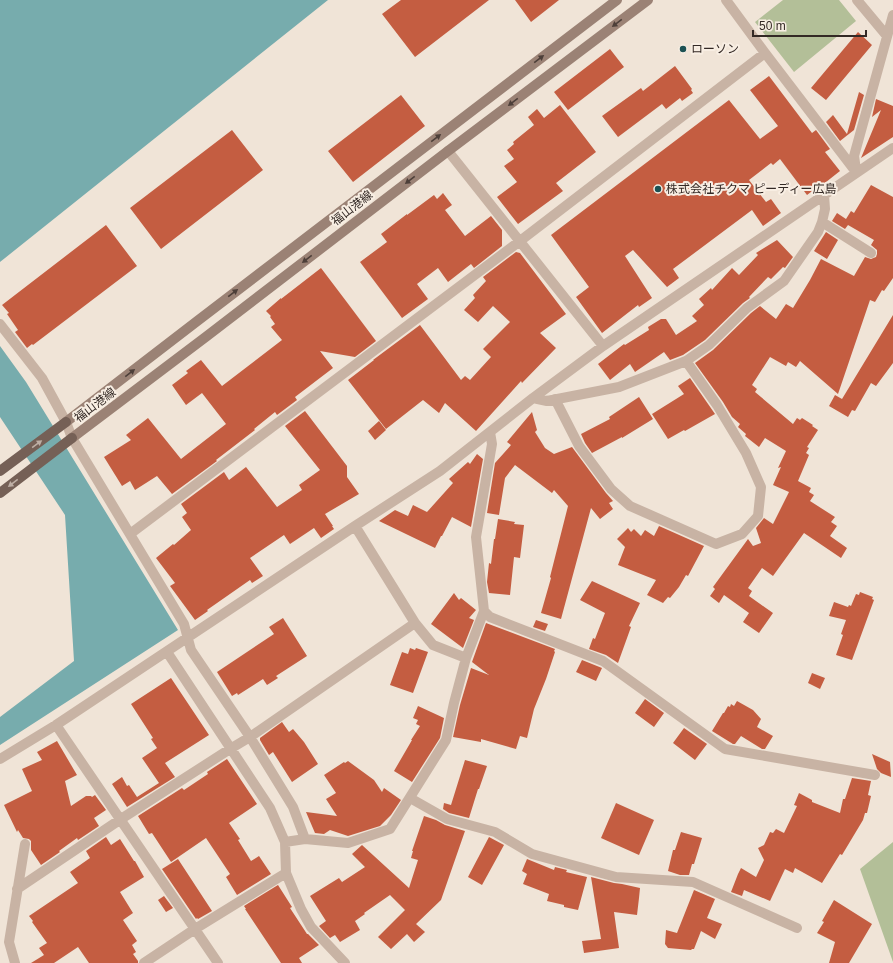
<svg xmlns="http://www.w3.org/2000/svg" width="893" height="963" viewBox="0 0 893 963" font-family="Helvetica,'Noto Sans JP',sans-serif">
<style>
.green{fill:#b3bf98}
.water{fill:#77acad}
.building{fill:#c45d41}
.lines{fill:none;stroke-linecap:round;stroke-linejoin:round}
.street{stroke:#c8b3a4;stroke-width:10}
.secondary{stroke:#9b8275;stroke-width:10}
.primary{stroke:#756056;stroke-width:10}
.oneway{fill:#4d3f39}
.oneway2{fill:#bdaea4}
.poi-dot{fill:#1c5153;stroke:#f8eee3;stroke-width:1.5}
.labels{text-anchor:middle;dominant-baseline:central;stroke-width:4;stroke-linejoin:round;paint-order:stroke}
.poi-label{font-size:12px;fill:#332925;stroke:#f8eee3;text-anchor:start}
.street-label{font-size:12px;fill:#332925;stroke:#f8eee3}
</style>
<rect width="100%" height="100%" fill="#f0e4d7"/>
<!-- green -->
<path class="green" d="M783,0H839L856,21L794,72L755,22Z
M893,842V962L860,869Z"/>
<!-- water -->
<path class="water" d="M0,0H328L0,262Z
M0,346L26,382L178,630L0,745V717L74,661L65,515L0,417Z"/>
<!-- building -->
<path class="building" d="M401,0H489L415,57L382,14Z
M515,0H559L531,22Z
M858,32L872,45L826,100L811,88Z
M610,49L624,67L568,110L554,92Z
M675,66L692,89L691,90L693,93L682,101L680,98L666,109L662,104L618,137L602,116L641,88L643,91Z
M769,76L812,133L816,130L830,149L825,152L840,171L821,186L820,185L807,195L780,159L773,165L771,163L749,180L766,202L771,199L781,213L763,226L752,210L673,269L679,278L667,287L633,250L625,256L652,298L639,307L638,305L602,333L576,297L589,287L551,235L729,100L760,139L778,126L750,90Z
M859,92L864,95L854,130L840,141L826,122L833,115L847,134Z
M401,95L425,126L353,182L328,151Z
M876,99L893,106V137L861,158L881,110L872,117Z
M560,105L596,152L556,183L563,191L518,224L497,197L517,182L504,166L514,159L507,150L514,144L513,142L534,125L528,117L537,109L544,118Z
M232,130L263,170L161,249L130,208Z
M871,185L893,197V278L884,291L882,290L875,302L870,300L838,394L800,361L796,367L788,362L786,366L770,357L752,385L757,389L755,392L793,424L797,418L800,420L802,418L813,425L812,426L818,430L807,447L809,448L806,453L809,455L798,481L811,488L809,492L814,495L810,501L835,517L831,522L837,526L830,536L847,548L841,558L804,533L773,576L762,568L748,588L752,591L749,596L773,613L759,633L743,622L749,613L724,595L719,603L710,596L715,589L713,587L748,539L753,546L761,543L756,528L764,518L773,524L789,492L773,485L781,467L778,468L786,451L765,438L759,447L745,436L746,434L738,427L740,424L732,417L723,402L695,363L713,350L751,313L760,306L776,319L786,304L793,308L810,280L821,259L854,276L865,257L871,259L876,257L877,254V250L871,245L874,240L848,225L845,229L832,221L837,213L846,219L851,211L854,213Z
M443,193L452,205L445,210L465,236L491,216L502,230V246L474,268L471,264L448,282L438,268L417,284L428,299L402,318L360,262L387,242L381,234L407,214V215L434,195L437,199Z
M106,225L137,266L33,345L32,344L27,348L15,332L18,330L7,314L9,313L2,305Z
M826,232L838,240L827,259L814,251Z
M777,240L793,257L785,268L783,267L771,279L768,277L749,297L750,298L743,303L705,340L683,355L670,360L664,352L635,372L630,364L610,380L598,364L624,344L625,345L649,330L648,327L661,319H666L676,335L697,321L692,316L704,305L699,299L711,288L712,290L732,268L739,275L758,255L756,253Z
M516,252L520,253L566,314L540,333L556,348L522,383L521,381L476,431L445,403L439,413L423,400L386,429L348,380L374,360H373L420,325L461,380L465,376L470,380L491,357L483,349L510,322L493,306L478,322L464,310L475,298L473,295L486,281L483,277Z
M321,268L346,301L376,341L355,357L320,351L333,368L295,397L297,400L277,415L275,412L254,429L255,430L216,460L217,461L172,494L157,476L135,490L130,481L122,486L104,457L131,440L126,435L148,418L181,459L226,424L202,393L186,405L172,385L188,373L186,371L201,360L222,386L282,340L271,327L275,324L270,317L271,316L266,311L281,298V299Z
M893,315V363L876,386L871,383L855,411L852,410L848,417L829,406L835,395L842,399Z
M690,378L715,414L685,431L684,430L668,439L652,414L684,394L678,386Z
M639,397L653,419L622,438V437L592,453L585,443L581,434L610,419L609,417Z
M305,411L347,466V477L359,494L325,514L333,526H332L334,529L321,538L314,528L290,544L284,535L250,558L263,576L252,583L250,580L207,610L208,611L195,620L170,586L175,583L156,558L173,544L174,545L191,530L182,517L187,513L181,504L224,472L229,480L246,467L277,507L302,490L299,485L320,470L285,426Z
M532,412L537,430L535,432L545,448L554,454L572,447L606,493L613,501L609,503L613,509L600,519L591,508L561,619L541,613L551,578L550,577L568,506L554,490L552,493L515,465L505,478L499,515L487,513L495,463L511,445L507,442Z
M379,421L386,430L375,440L368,431Z
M477,454L483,459L471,527L452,517L442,536H441L435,548L379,521L395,510L408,516L413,505L427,512L453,483L449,479L468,462L470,464Z
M498,519L515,522L514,524L524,525L520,558L514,557L510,595L489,593L487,582L489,563L491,564L494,539H495Z
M659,526L704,546L688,576L686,575L679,587L670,598L668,597L663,603L647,595L656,580L618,565L625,547L617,539L628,528L631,532L634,529L641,536L645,530L654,536Z
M592,581L640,603L629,626L631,627L618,663L606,655L589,649L593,638L595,639L605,613L580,600Z
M860,592L873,597L872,599L874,600L852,660L836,655L843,635L841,634L846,620L829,616L834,602L848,607L849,605L851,606L856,594L859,595Z
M454,593L459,600L461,598L476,610L469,618L474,620L463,648L431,624Z
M283,618L307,656L276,676L278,678L267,685L263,679L238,695L237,693L232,696L217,672L274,634L269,627Z
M536,620L548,624L545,631L533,627Z
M486,623L555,649L554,651L555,652L546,679L534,709L527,738L520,736L516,749L481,739V742L453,737L460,705L471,668L489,675L472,662Z
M410,648L415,650L416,648L428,652L413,693L390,685L402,652L408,654Z
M582,660L602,668L596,681L576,672Z
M812,673L825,678L820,689L808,683Z
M171,678L209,735L165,763L175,777L127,807L112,784L122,777L127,786L129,785L137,797L159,783L142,758L157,748L151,739L153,738L131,704Z
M645,699L664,713L654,727L635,713Z
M737,701L753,710L761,719L757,727L773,736L765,749H762L741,736L735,744H733L712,731L723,713H724L728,706L730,707L731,704L734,706Z
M418,706L444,718L440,738L412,782L394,771L412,740H411L420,726L416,724L418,720L413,718Z
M282,722L289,732L293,729L304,742L318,764L292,782L273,752L269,755L260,740V738Z
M684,728L707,744L695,760L673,743Z
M57,741L77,775L65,781L71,806L86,796H91L92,797L95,795L106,810L94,818L99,826L78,840L77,838L59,851L60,852L41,865L31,850V841L29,839L23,838L18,830L17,832L4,805L32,791L22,769L42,760L37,752Z
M872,754L890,762L891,777L881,773L877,769Z
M227,759L257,804L229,823L240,839L238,840L251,861L259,856L271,874L237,895L226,877L230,874L206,838L171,862L152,833L149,834L138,816L182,788L184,790L208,774L207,772Z
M465,760L487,766L479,789H478L469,818L449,813L443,809L444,803L451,805Z
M348,761L374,780L382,792L384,788L401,800L391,815L380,826L348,836L330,830L324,834L315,833L306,812L337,816L326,799L336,793L324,775L344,762L345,763Z
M852,778L871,781L868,795L871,796L867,813H865L863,820L842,855L840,854L822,883L795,868L793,873L785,869L770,901L744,890L742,896L731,892L738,874L741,868L756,877L764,860L758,848L764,845L770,832L773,833L776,829L784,833L797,806L794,805L799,793L812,800V802L840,813L843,799H845Z
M616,803L654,820L639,855L601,838Z
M424,816L436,820L445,825L465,831L441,900L416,924L425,932L414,942L407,934L391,949L378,937L405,910L390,895L364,913L365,914L355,921L360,930L340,942L335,935L330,938L319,926L326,921L310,896L339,878L342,882L365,867L352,854L362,845L409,888L418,860L411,858L413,851H412Z
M681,832L702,838L694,864H692L689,875H680L668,871L673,850H675Z
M106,837L111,845L120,839L134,861H135L144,877L120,892L133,913L123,920L137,941L132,945L136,952L133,954L138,961V963H89L78,947L54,963H31L44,955L39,948L47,943L32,922L33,921L29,916L78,883L70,872L90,858L86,851Z
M489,837L504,845L482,885L468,877Z
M178,859L212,911L198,919L197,918L196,919L162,869Z
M527,859L554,870L555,867L567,870L566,872L587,877L578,910L564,907V905L547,901L549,894L523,884L527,874L522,871Z
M591,877L614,883L622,884L640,888L639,898L637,915L614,912L619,948L584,953L582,941L601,939Z
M278,885L292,907L290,908L307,934H308L319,945L299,958L302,963H281L245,909H246L244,906Z
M694,890L715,899L707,918L722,924L715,939L701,931L694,949H692L691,950L668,948L665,944L666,930L677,933Z
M164,896L173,908L166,912L158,900Z
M834,900L872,924L849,963H829L835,942L817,933L824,922L822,921Z"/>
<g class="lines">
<!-- street -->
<path class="street" d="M726,0L765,53L856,172
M857,0L887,36
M448,151L603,346
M856,170L854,156L893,15
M822,222L871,253
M0,324L42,378L66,422L72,438L184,624L191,650L250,737L293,807L305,839
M533,398L547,401L619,387L686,361L709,345L747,308L784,281L818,232L822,222L825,209L824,195
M555,399L579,446L611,489L630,506L716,544L742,534L758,516L761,487L746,453L717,405L686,361
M355,526L415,623L433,645L466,658
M130,534L520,241L765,53
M484,611L490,617L603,661L725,749L875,775
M167,652L270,808L285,842L286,873L301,909L311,927L345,963
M56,725L218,963
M0,759L56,725L355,526L440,471L533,398L603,346L893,148
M410,798L447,819L495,832L532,854L616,877L693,882L797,928
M285,842L305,839L348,843L390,829L446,740L454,703L466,658L484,611L476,537L492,444L490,432
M17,889L121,819L230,749L250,737L415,623
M15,963L9,942L25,844
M144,963L195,929L286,873"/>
<!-- secondary -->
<path class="secondary" d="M66,422L196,322L617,0
M72,438L207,336L448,151L648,0"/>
<!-- primary -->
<path class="primary" d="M0,471L66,422
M0,493L72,438"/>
</g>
<!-- one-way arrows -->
<defs><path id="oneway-solid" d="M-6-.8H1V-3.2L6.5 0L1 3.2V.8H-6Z"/></defs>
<g class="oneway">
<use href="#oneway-solid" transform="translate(617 23) rotate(143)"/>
<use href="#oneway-solid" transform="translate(539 59) rotate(-37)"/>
<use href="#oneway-solid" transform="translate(513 102) rotate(143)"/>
<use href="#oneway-solid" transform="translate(436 138) rotate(-37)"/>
<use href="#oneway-solid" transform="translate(410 180) rotate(142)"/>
<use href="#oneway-solid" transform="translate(307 259) rotate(142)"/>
<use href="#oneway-solid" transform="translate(233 293) rotate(-37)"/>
<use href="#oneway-solid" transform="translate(130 373) rotate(-38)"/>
</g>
<g class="oneway2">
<use href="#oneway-solid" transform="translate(37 444) rotate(-36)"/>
<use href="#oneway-solid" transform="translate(13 483) rotate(142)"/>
</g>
<!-- markers -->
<g class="poi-dot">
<circle cx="683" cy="49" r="4"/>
<circle cx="658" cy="189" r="4"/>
</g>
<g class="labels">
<!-- poi labels -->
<g class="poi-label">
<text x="691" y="49">ローソン</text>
<text x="666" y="189">株式会社チクマ ピーディー広島</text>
</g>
<!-- street labels -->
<g class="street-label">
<text transform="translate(352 208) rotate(-38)">福山港線</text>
<text transform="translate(95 405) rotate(-37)">福山港線</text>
</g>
</g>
<!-- scale -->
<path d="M753 30v6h113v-6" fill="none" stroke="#332925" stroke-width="2"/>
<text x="759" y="30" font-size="12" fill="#332925" stroke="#f8eee3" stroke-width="3" paint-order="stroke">50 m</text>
</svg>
